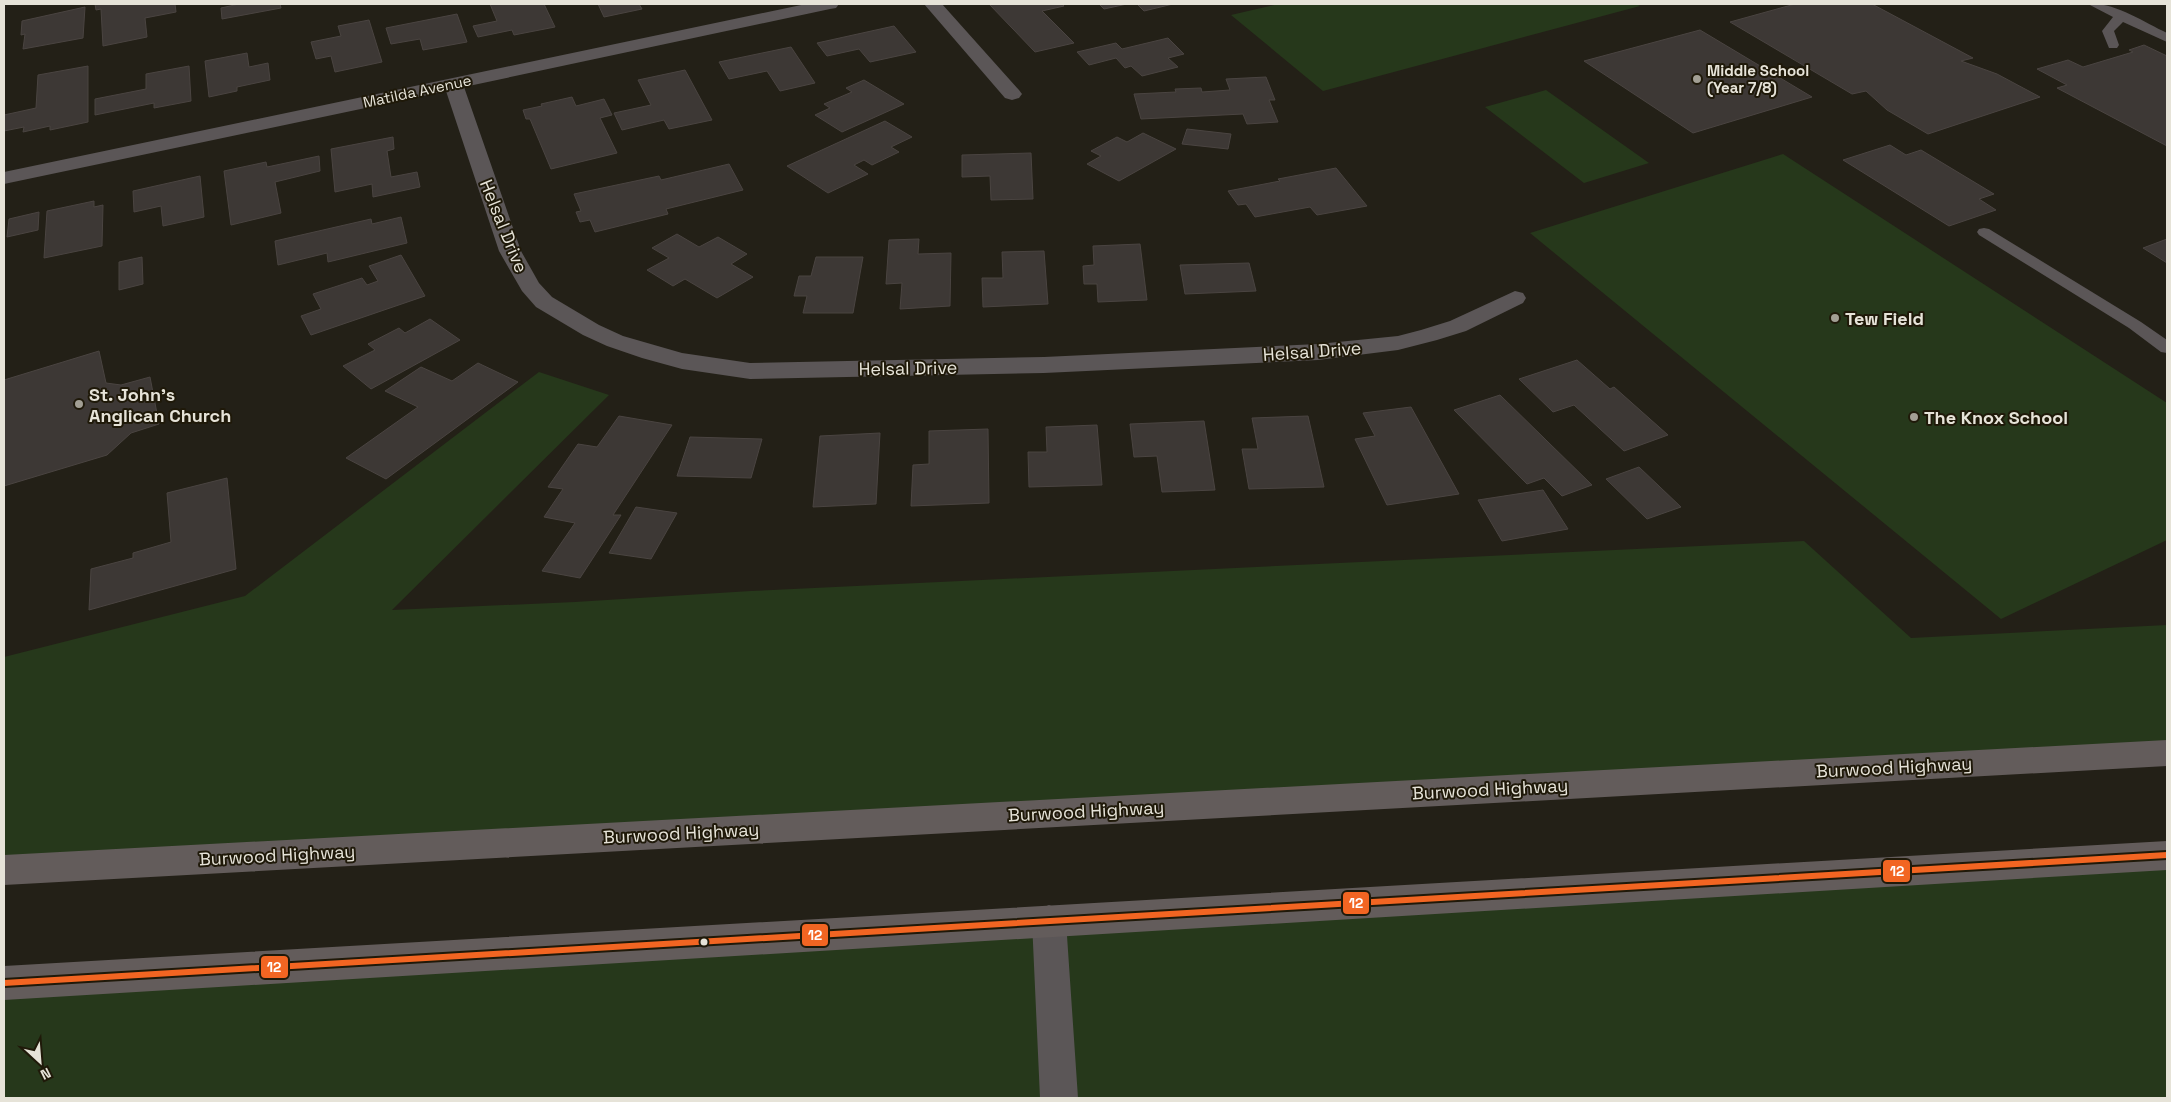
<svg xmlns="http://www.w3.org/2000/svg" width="2171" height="1102" viewBox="0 0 2171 1102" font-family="'Space Grotesk',sans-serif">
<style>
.green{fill:#26381b}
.building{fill:#3d3835;stroke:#4a4441}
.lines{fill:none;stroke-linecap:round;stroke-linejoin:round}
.lane{fill:#5b5657;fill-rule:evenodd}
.street{fill:#5b5657;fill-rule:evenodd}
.highway{fill:#635c5b;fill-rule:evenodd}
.bus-1-casing{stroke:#1f1909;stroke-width:10}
.bus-1{stroke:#f26522;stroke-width:6}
.poi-dot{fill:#a29f94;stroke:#1f1909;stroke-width:2}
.bus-dot{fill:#e6e3d8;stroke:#1f1909;stroke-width:2}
.labels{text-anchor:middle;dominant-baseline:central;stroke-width:4;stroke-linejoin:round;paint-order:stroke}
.far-poi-label{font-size:15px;font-weight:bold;fill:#e6e3d8;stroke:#1f1909;text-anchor:start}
.far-street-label{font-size:15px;fill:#e6e3d8;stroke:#1f1909}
.street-label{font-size:18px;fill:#e6e3d8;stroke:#1f1909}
.poi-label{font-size:18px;font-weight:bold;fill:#e6e3d8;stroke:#1f1909;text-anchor:start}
.line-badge{stroke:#1f1909;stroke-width:2}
.badge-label{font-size:14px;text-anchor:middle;font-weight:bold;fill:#fff}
</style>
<rect width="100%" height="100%" fill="#232017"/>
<!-- green -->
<path class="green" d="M1279,4H1636L1640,6L1323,91L1231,15Z
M1546,90L1649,163L1584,183L1485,107Z
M1783,154L2167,403V540L2001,619L1530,233Z
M539,372L609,395L392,610L575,602L751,591L1804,541L1911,638L2167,625V753L4,870V657L245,596Z
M2167,855V1098H4V983Z"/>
<!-- building -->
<path class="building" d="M95,4H175L176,12L145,18L147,37L103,46L101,9L96,10Z
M239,4H280L281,8L222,19L221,8Z
M490,4H544L555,27L514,35L512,30L478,37L473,26L497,21Z
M598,4H639L642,9L604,17Z
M989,4H1062L1064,6L1042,11L1074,43L1035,52Z
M1099,4H1127L1104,9Z
M1137,4H1173L1144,11Z
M1795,4H1872L1973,58L1961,61L1997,74L2040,97L1928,134L1887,110L1866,91L1852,94L1730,22Z
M85,7L83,38L23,49L25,34L21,35L22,21Z
M457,14L467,42L423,50L420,39L391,44L386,28Z
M369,20L382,62L335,72L331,56L316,59L311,42L341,36L338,26Z
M894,26L916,52L870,62L859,49L827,56L817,43Z
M1700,30L1812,97L1693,133L1584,61Z
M1168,38L1184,54L1168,58L1178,67L1142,76L1131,66L1125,68L1116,58L1089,65L1077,52L1116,43L1122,49Z
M2144,45L2167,56V146L2057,88L2067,85L2037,69L2068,60L2083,67L2133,52L2129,50Z
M791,47L815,83L780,91L767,71L729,79L719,62Z
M247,53L249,67L268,63L270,80L237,87V91L209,97L205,61Z
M88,66V122L50,130V126L23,132L24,127L4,131V115L36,108L38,75Z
M189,66L191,101L154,108V103L95,115V99L146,89V74Z
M685,70L712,120L669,129L664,120L622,130L614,113L651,105L638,80Z
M1266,77L1275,100H1269L1278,122L1247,124L1243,114L1141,119L1134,94L1176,92L1175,89L1201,88L1202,92L1230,90L1226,79Z
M864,80L904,104L842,132L815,115L830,108L824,104L852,92L846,88Z
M572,97L576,106L604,99L612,115L600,118L617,153L551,169L530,119H526L523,110L542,106L541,104Z
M885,121L912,137L891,147L899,152L872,165L864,160L854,165L868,174L828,193L787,166Z
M1187,129L1231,134L1228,149L1182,144Z
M1143,133L1176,149L1119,181L1087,164L1101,156L1091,151L1117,137L1127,142Z
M393,137L394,149L387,151L391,177L417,172L420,187L373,197L372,184L335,192L331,149Z
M1890,145L1906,155L1921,150L1994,194L1979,199L1996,210L1949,226L1843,160Z
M1031,153L1033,199L991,200L990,176L962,177V155Z
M319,156L320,171L275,182L281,213L231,225L224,171L266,162L267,167Z
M729,164L743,190L666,209L668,214L595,232L590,220L580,222L576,212L581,211L574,194L659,176L661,180Z
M1336,168L1367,206L1317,215L1310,207L1255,217L1246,204L1238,205L1228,191L1280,181L1278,179Z
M200,176L204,217L163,226L161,206L134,212L133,191Z
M94,201V207L103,205L102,246L44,258L47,211Z
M39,212L38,230L7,237L9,219Z
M401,217L407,243L328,262L327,253L278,265L275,241L371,219L372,224Z
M677,234L699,247L718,237L747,254L731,264L753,277L717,298L685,279L673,286L647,270L669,258L652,248Z
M919,239L918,254L951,253L950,306L900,309L902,283L886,284L889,240Z
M2167,239V263L2143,248Z
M1140,244L1147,300L1098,302L1097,284H1084L1083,266L1094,265L1093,246Z
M1044,251L1048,304L983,307L982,278H1003L1002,252Z
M401,255L425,296L311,335L301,316L321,309L313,294L362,278L367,285L378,281L369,266Z
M142,257L143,284L119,290V262Z
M816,257H863L853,313H803L807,296H794L799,276H811Z
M1249,263L1256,291L1185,294L1180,265Z
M430,319L460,340L371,389L343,366L375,350L368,344L399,328L405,333Z
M99,351L106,383L121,385L150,377L159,424L131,433L107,455L4,486V380Z
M1577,360L1610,389L1614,387L1668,435L1624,451L1574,405L1553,412L1519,379Z
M478,363L518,382L386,479L346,458L418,407L385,391L421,367L452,381Z
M1500,395L1592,485L1562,496L1544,478L1527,484L1454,410Z
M1411,407L1459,494L1387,505L1355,439L1375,436L1363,413Z
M619,416L672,425L613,515H621L580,578L542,571L575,523L544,517L563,489L548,487L578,444L597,447Z
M1308,416L1324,487L1249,489L1242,449H1258L1252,418Z
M1204,421L1215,490L1162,492L1157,456L1134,457L1130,424Z
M1097,425L1102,485L1029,487L1028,452H1047L1046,427Z
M988,429L989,503L911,506L913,465L929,464V431Z
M880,433L876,504L813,507L820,436Z
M690,437L762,439L751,478L677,476Z
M1639,467L1681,507L1647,519L1606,479Z
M227,478L236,569L89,610L91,569L133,558V553L171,542L167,493Z
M1543,490L1568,529L1502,541L1478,500Z
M636,507L677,513L651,559L609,553Z"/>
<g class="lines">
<!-- lane -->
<path class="lane" d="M2088,4C2115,2 2143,22 2167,33V42L2123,22L2114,31L2119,45L2117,48H2109L2102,31L2113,17Z
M1984,228L1989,229L2141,322L2167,340V353L2161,352L2129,328L1979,235L1977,232L1979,229Z"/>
<!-- street -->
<path class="street" d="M806,4H839L836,8L830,9L464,87L521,251L539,283L552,297L599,325L623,336L682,353L750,363L1044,357L1318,344L1398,336L1421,330L1450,321L1515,291L1523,293L1526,298L1523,303L1466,331L1437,340L1398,350L1318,360L1044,373L750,379L682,369L642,358L607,346L583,335L536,307L522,291L499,251L446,91L4,184V172Z
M924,4H942L1019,90L1022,94L1019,98L1012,100L1005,98Z
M1049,905L1061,910L1066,921L1078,1098H1040L1032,921L1037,910Z"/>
<!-- highway -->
<path class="highway" d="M2167,740V766L4,885V855Z
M2167,841V870L4,1000V966Z"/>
<!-- bus-1 casing -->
<g class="bus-1-casing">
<path id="bus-1" d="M4,983L2167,855"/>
</g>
<!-- bus-1 -->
<use href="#bus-1" class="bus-1"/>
</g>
<!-- markers -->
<g class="poi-dot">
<circle cx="1697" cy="79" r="5"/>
<circle cx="1835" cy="318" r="5"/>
<circle cx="79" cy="404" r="5"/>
<circle cx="1914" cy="417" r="5"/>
</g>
<circle class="bus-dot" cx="704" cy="942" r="4.5"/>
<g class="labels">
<!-- far-poi labels -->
<g class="far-poi-label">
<text x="1707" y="70">Middle School<tspan x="1707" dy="17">(Year 7/8)</tspan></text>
</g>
<!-- far-street labels -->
<g class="far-street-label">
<text transform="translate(417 91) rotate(-12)">Matilda Avenue</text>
</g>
<!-- street labels -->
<g class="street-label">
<text transform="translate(504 226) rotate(68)">Helsal Drive</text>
<text transform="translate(1312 351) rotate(-4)">Helsal Drive</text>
<text transform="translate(908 368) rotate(-1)">Helsal Drive</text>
<text transform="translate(1894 767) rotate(-3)">Burwood Highway</text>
<text transform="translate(1490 789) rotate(-3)">Burwood Highway</text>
<text transform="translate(1086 811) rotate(-3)">Burwood Highway</text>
<text transform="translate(681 833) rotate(-3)">Burwood Highway</text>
<text transform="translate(277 855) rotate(-3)">Burwood Highway</text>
</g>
<!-- poi labels -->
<g class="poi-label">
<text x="1845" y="318">Tew Field</text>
<text x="89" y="394">St. John's<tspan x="89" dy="21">Anglican Church</tspan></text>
<text x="1924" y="417">The Knox School</text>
</g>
</g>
<g class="line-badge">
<rect x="1882" y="859" width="29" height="24" rx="5" fill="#f26522"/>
<rect x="1342" y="891" width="28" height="24" rx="5" fill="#f26522"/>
<rect x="801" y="923" width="28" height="24" rx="5" fill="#f26522"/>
<rect x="260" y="955" width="29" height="24" rx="5" fill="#f26522"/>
</g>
<g class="badge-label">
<text x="1897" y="876">12</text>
<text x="1356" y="908">12</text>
<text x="815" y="940">12</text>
<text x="274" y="972">12</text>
</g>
<!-- border -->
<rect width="2171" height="1102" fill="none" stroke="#e6e3d8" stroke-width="10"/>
<!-- north arrow -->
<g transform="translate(40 1062) rotate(154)" stroke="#1f1909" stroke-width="4" paint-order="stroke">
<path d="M0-4L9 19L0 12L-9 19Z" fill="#e6e3d8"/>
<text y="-8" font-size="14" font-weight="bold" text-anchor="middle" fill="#e6e3d8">N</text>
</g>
</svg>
